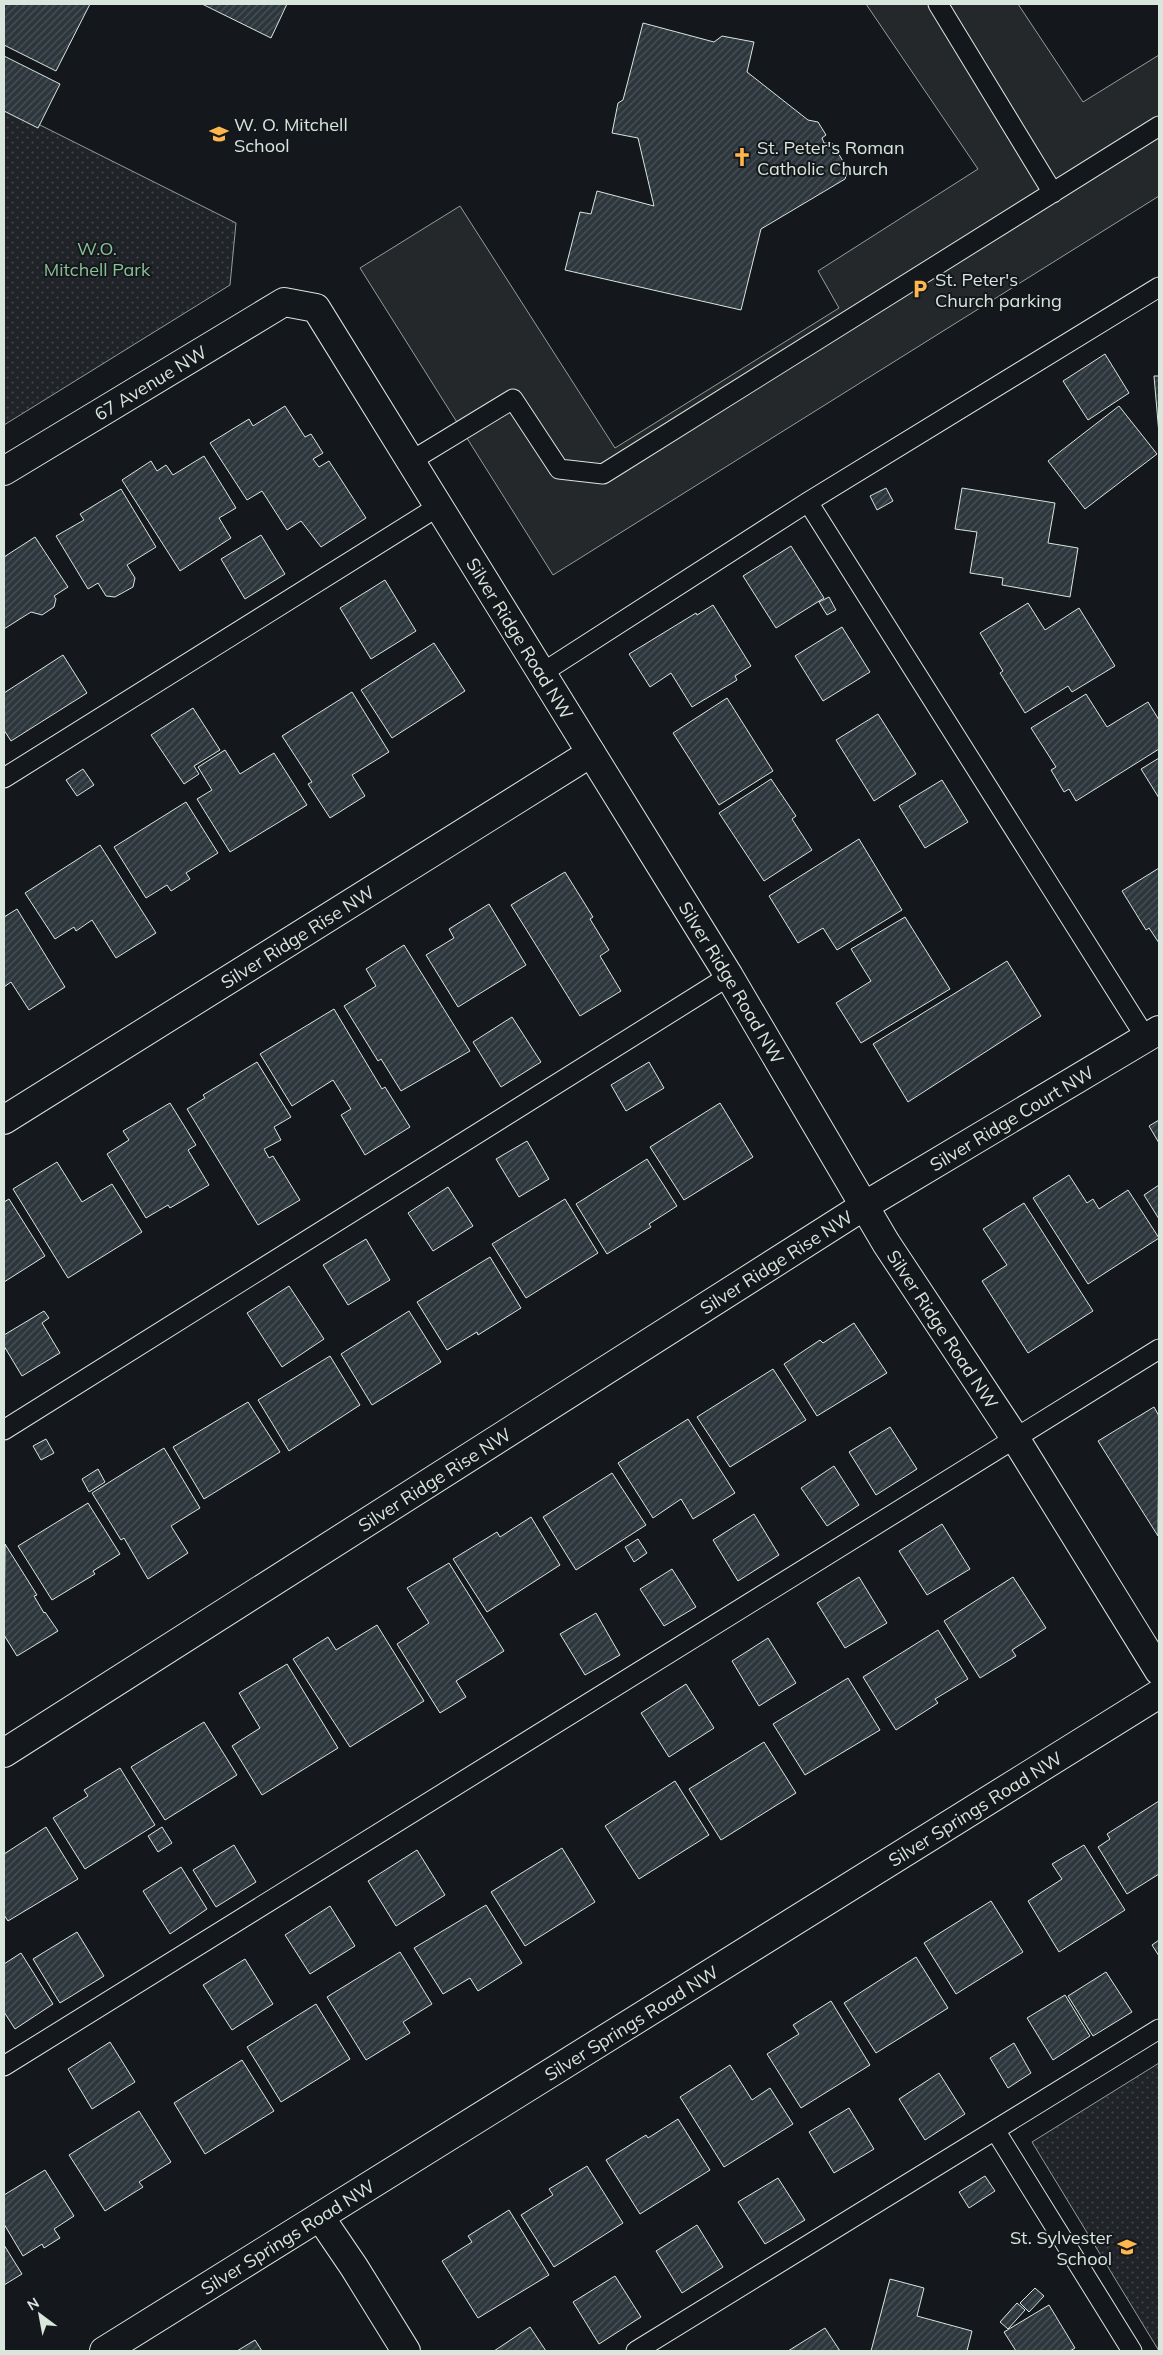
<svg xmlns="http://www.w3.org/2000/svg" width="1163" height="2355" viewBox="0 0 1163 2355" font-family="Mulish,sans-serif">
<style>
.green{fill:url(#green-dots);stroke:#939e99}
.parking{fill:#24282b;stroke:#939e99}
.building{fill:url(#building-hatch);stroke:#d8e6dc}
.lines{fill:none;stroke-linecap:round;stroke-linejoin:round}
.lane-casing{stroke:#d8e6dc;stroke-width:21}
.street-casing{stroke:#d8e6dc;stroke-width:30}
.lane{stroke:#14181c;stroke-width:19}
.street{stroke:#14181c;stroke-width:28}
.labels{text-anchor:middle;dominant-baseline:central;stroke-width:4;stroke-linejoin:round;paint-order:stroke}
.poi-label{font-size:18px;fill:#d8e6dc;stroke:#14181c;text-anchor:start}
.park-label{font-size:18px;fill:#8ac095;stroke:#14181c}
.street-label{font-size:18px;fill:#d8e6dc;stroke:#14181c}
</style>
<defs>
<pattern id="green-dots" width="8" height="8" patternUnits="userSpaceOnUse" patternTransform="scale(1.25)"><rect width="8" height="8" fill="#202428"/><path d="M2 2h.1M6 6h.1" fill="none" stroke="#404447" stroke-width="1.8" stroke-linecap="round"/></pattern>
<pattern id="building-hatch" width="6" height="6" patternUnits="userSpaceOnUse" patternTransform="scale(1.25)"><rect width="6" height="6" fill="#2c363c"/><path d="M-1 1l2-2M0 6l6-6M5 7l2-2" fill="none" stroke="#4a5358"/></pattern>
</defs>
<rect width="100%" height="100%" fill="#14181c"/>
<!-- green -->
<path class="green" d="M4,107L236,223L230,285L4,425Z
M1159,2063V2351L1032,2142Z"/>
<!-- parking -->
<path class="parking" d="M866,4H1018L1083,102L1159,55V196L553,575L360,268L460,206L615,448L839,308L818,271L978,169Z"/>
<!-- building -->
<path class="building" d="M4,4H90L56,71L4,45Z
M202,4H287L271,38Z
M643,23L714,42L722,36L754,42L747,72L808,120L818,122L826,135L822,138L824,143L833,144L848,170L845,179L761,229L741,310L565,270L580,212L591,214L597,191L654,206L638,138L612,133L618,103L623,100Z
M4,56L60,84L38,128L4,111Z
M1105,354L1129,393L1088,420L1063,381Z
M1154,376H1159V434Z
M285,406L305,437L311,434L323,453L313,459L319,467L329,461L366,518L321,547L301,521L287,530L262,491L247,500L210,443L249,419L253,426Z
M1119,406L1157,454L1085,509L1048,461Z
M204,456L236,508L219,518L231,538L180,571L122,480L151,461L157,471L166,465L173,475Z
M886,488L893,501L877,510L870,496Z
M962,488L1055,503L1048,543L1078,548L1070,597L1002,585L1003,578L970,573L977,532L955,529Z
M121,489L156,547L127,565L135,578L133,587L115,597L106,596L98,583L88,589L56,536L84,520L80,514Z
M261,535L285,574L245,599L221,559Z
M35,537L68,587L54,596L56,599L54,607L42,615L31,612L4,629V557Z
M791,546L824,598L776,628L743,576Z
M385,580L416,631L371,659L340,608Z
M829,597L836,610L827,615L819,602Z
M1028,603L1045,630L1079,608L1115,666L1072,692L1068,686L1025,713L1000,673L1003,671L980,633Z
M713,605L751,666L735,676L737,680L692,707L671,673L650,687L629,654L696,613L697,615Z
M842,627L870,672L823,701L795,656Z
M434,643L465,691L392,738L361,690Z
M63,655L87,693L11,741L4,730V693Z
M352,692L389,752L352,775L365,796L330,818L308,784L312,782L282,736Z
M1086,694L1107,727L1148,702L1159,720V749L1076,801L1069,789L1064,792L1051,770L1056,767L1031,728Z
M727,698L773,771L719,805L673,733Z
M193,708L220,750L194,766L199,774L184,784L151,735Z
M878,714L916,774L874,801L836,740Z
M225,750L240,774L274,753L307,805L230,852L197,799L212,790L198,767Z
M1159,758V798L1141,769Z
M83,769L94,785L77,796L66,780Z
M771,779L796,816L792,819L812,850L764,881L719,813Z
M942,780L968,822L925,848L899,806Z
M186,802L218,853L186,873L190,879L171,891L167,885L146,898L114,847Z
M859,839L902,910L837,950L823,928L798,943L769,896Z
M100,845L156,933L116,958L92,920L76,931L74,927L55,939L25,893Z
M1159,868V943L1149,928L1146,930L1122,891Z
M565,872L593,917L590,919L609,950L600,956L621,991L580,1016L511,905Z
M489,904L526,965L458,1007L426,955L454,938L449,929Z
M17,909L65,987L29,1010L11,982L4,987V917Z
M905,917L950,989L861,1043L836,1003L871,981L851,949Z
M404,945L470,1051L401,1091L381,1059L378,1061L344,1006L376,986L366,969Z
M1007,961L1041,1016L908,1102L873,1044Z
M334,1009L382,1089L385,1087L410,1127L365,1155L341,1115L351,1109L333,1080L292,1106L260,1054Z
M512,1017L541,1062L501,1087L473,1042Z
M257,1062L291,1117L274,1127L281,1140L264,1149L269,1158L273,1156L300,1200L258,1225L187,1109L205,1098L203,1095Z
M649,1062L664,1088L626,1111L611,1085Z
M170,1103L196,1145L188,1150L209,1185L170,1208L168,1205L146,1218L107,1154L129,1140L123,1131Z
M720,1103L753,1157L684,1200L650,1147Z
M1159,1120V1143L1149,1126Z
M527,1141L549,1179L519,1197L496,1159Z
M647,1159L677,1206L649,1224L651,1227L607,1254L576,1204Z
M57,1162L82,1202L112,1184L142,1232L68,1278L13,1189Z
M1069,1175L1087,1203L1093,1199L1099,1209L1128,1190L1159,1238L1088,1284L1033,1198Z
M1159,1185V1219L1144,1195Z
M448,1187L473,1226L433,1251L408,1213Z
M9,1199L45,1256L4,1282V1202Z
M565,1199L598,1253L526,1298L492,1244Z
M1024,1203L1093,1311L1028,1353L982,1281L1007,1265L983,1229Z
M366,1239L390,1280L348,1305L323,1265Z
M490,1257L521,1308L478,1335L477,1332L447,1350L417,1302Z
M289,1286L324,1339L282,1367L247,1313Z
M44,1311L49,1318L42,1323L60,1353L22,1376L4,1346V1335Z
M409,1311L441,1362L372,1405L341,1354Z
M854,1323L887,1373L817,1416L784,1364L820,1340L823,1343Z
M330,1356L360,1405L289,1451L258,1400Z
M773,1369L806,1420L730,1467L697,1417Z
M248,1402L280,1452L204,1499L173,1447Z
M1154,1407L1159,1416L1158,1536L1098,1441Z
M688,1419L735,1493L693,1519L681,1499L653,1518L618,1463Z
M890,1427L917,1469L876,1495L849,1452Z
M46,1439L54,1453L41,1460L33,1446Z
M164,1448L200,1508L171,1526L188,1553L148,1579L124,1538L121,1540L92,1493Z
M834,1466L859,1505L827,1526L801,1488Z
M98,1469L105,1482L89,1492L82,1479Z
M612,1473L646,1525L576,1570L543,1517Z
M88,1503L120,1554L93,1571L95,1574L52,1600L18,1546Z
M754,1514L779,1555L738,1581L713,1540Z
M531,1517L560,1565L487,1612L453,1559L497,1532L500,1537Z
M942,1524L970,1569L927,1595L899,1551Z
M638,1539L647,1553L634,1562L625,1547Z
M5,1544L37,1595L34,1596L44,1613L45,1612L58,1631L17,1656L4,1635Z
M449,1563L504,1651L456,1681L466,1697L440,1713L397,1644L429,1623L407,1588Z
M672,1569L696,1607L664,1626L640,1589Z
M859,1577L887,1623L845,1648L817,1603Z
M1013,1577L1046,1628L1012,1650L1016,1656L980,1678L944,1621Z
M596,1613L620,1655L585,1675L560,1634Z
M377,1625L424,1701L350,1747L293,1659L328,1637L336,1650Z
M938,1630L968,1679L935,1699L938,1703L896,1730L863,1677Z
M768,1638L796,1683L759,1706L732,1661Z
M287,1664L338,1748L262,1795L232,1746L260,1728L239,1693Z
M848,1678L880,1730L805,1775L773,1724Z
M686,1684L714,1728L669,1757L641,1713Z
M204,1722L237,1775L165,1820L131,1767Z
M764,1742L796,1793L721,1840L689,1789Z
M120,1768L155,1825L85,1869L53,1818L88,1796L84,1790Z
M675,1781L709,1835L639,1879L605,1826Z
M1159,1801V1874L1127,1894L1098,1847L1110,1839L1107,1834Z
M46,1827L78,1879L8,1921L4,1915V1854Z
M162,1827L172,1843L158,1852L148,1836Z
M234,1845L256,1882L216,1907L193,1870Z
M1084,1845L1125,1910L1059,1952L1028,1901L1062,1879L1052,1864Z
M562,1848L595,1902L525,1946L491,1892Z
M417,1850L445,1895L396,1926L368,1881Z
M181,1867L207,1909L170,1934L143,1891Z
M991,1901L1023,1952L956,1994L924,1943Z
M486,1905L522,1963L478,1991L470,1978L443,1994L414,1948Z
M330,1906L355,1946L310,1974L285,1935Z
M77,1932L104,1976L60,2003L33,1959Z
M1159,1940V1956L1152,1945Z
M400,1952L432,2004L403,2022L410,2033L366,2060L327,1997Z
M21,1953L53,2004L15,2029L4,2012V1964Z
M916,1957L948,2008L876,2053L844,2003Z
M245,1959L273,2004L232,2030L203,1985Z
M1106,1972L1132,2012L1093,2036L1068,1996Z
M1065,1995L1090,2036L1053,2060L1027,2018Z
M831,2001L870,2065L801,2108L767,2054L799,2034L793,2025Z
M316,2004L350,2059L281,2102L247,2047Z
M110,2042L135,2082L92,2109L68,2069Z
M1014,2043L1031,2073L1008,2088L990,2058Z
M242,2060L274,2111L205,2154L174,2103Z
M730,2065L752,2100L770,2088L793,2124L724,2167L680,2097Z
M939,2073L965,2114L925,2140L899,2099Z
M849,2108L874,2149L834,2173L809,2132Z
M139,2111L171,2162L139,2182L143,2187L105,2211L69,2155Z
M678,2119L710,2170L640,2214L606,2160L646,2135L648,2138Z
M587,2166L623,2223L554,2267L521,2215L553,2195L549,2189Z
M45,2170L74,2216L54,2229L60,2238L44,2248L42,2244L23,2256L4,2224V2195Z
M985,2176L995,2191L969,2208L959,2192Z
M778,2178L805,2220L765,2244L738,2202Z
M509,2210L549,2275L478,2318L442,2261L472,2242L468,2236Z
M697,2225L723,2267L682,2293L656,2251Z
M4,2245L22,2274L4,2285Z
M615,2276L641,2317L599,2344L573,2302Z
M890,2279L924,2288L917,2316L972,2331L967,2351H871Z
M1035,2288L1044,2296L1029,2312L1020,2303Z
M1017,2303L1025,2310L1008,2329L1000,2322Z
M1049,2305L1075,2348L1070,2351H1016L1004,2332Z
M530,2327L546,2351H494Z
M825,2328L840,2351H788Z
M255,2340L262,2351H237Z"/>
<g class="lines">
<!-- lane casing -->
<g class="lane-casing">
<path id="lane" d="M938,4L1053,193
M411,461L513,399L559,469L603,474L1159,126
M808,502L1146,1038
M542,673L808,502L1159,287
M4,778L439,506
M4,1430L729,976
M4,2066L1159,1349
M995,2130L1132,2351
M636,2351L1159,2029"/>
</g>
<!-- street casing -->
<g class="street-casing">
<g id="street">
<path id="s1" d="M4,471L284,302L316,308L729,976L886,1243L1015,1438L1159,1671"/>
<path id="s2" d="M4,1120L591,753"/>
<path id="s3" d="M4,1753L864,1206L1159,1030"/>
<path d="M320,2217L354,2267L406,2351"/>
<path id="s4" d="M104,2351L1159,1694"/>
</g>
</g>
<!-- lane -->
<use href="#lane" class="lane"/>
<!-- street -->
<use href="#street" class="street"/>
</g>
<!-- icons -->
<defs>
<g id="school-bare" transform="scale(1.5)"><path d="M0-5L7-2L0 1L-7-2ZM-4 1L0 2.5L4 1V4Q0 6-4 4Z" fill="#ffb74d" stroke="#14181c" stroke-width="2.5" paint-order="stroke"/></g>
<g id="church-bare" transform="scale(1.5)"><path d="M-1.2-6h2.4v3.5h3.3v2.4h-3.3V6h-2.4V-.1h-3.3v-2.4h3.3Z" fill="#ffb74d" stroke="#14181c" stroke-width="2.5" paint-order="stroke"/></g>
<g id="parking-bare" transform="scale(1.5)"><path d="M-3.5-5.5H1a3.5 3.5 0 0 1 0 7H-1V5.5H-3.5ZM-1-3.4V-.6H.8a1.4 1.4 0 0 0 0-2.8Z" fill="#ffb74d" stroke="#14181c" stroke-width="2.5" paint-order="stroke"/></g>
</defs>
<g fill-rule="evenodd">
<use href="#school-bare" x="219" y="134"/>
<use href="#church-bare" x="742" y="157"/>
<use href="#parking-bare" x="920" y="289"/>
<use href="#school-bare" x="1127" y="2247"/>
</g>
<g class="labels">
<!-- poi labels -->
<g class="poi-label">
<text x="234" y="124">W. O. Mitchell<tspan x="234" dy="21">School</tspan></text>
<text x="757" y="147">St. Peter's Roman<tspan x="757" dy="21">Catholic Church</tspan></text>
<text x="935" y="279">St. Peter's<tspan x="935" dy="21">Church parking</tspan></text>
<text x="1112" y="2237" text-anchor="end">St. Sylvester<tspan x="1112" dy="21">School</tspan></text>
</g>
<!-- park labels -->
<g class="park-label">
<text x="97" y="248">W.O.<tspan x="97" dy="21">Mitchell Park</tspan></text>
</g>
<!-- street labels -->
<g class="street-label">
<text stroke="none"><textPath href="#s1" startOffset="171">67 Avenue NW</textPath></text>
<text stroke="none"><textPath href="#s1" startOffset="748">Silver Ridge Road NW</textPath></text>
<text stroke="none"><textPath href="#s2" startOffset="346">Silver Ridge Rise NW</textPath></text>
<text stroke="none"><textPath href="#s1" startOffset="1152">Silver Ridge Road NW</textPath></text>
<text stroke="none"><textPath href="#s3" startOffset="1191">Silver Ridge Court NW</textPath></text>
<text stroke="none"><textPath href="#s3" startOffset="915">Silver Ridge Rise NW</textPath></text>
<text stroke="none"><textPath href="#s1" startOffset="1558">Silver Ridge Road NW</textPath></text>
<text stroke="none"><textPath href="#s3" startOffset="510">Silver Ridge Rise NW</textPath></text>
<text stroke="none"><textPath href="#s4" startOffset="1026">Silver Springs Road NW</textPath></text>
<text stroke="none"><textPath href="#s4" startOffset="621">Silver Springs Road NW</textPath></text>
<text stroke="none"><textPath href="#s4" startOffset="216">Silver Springs Road NW</textPath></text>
</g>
</g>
<!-- border -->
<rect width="1163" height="2355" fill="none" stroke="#d8e6dc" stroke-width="10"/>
<!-- north arrow -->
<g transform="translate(40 2315) rotate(328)" stroke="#14181c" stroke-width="4" paint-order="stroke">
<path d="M0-4L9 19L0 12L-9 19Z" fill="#d8e6dc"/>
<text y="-8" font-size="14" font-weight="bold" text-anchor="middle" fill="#d8e6dc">N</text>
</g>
</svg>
